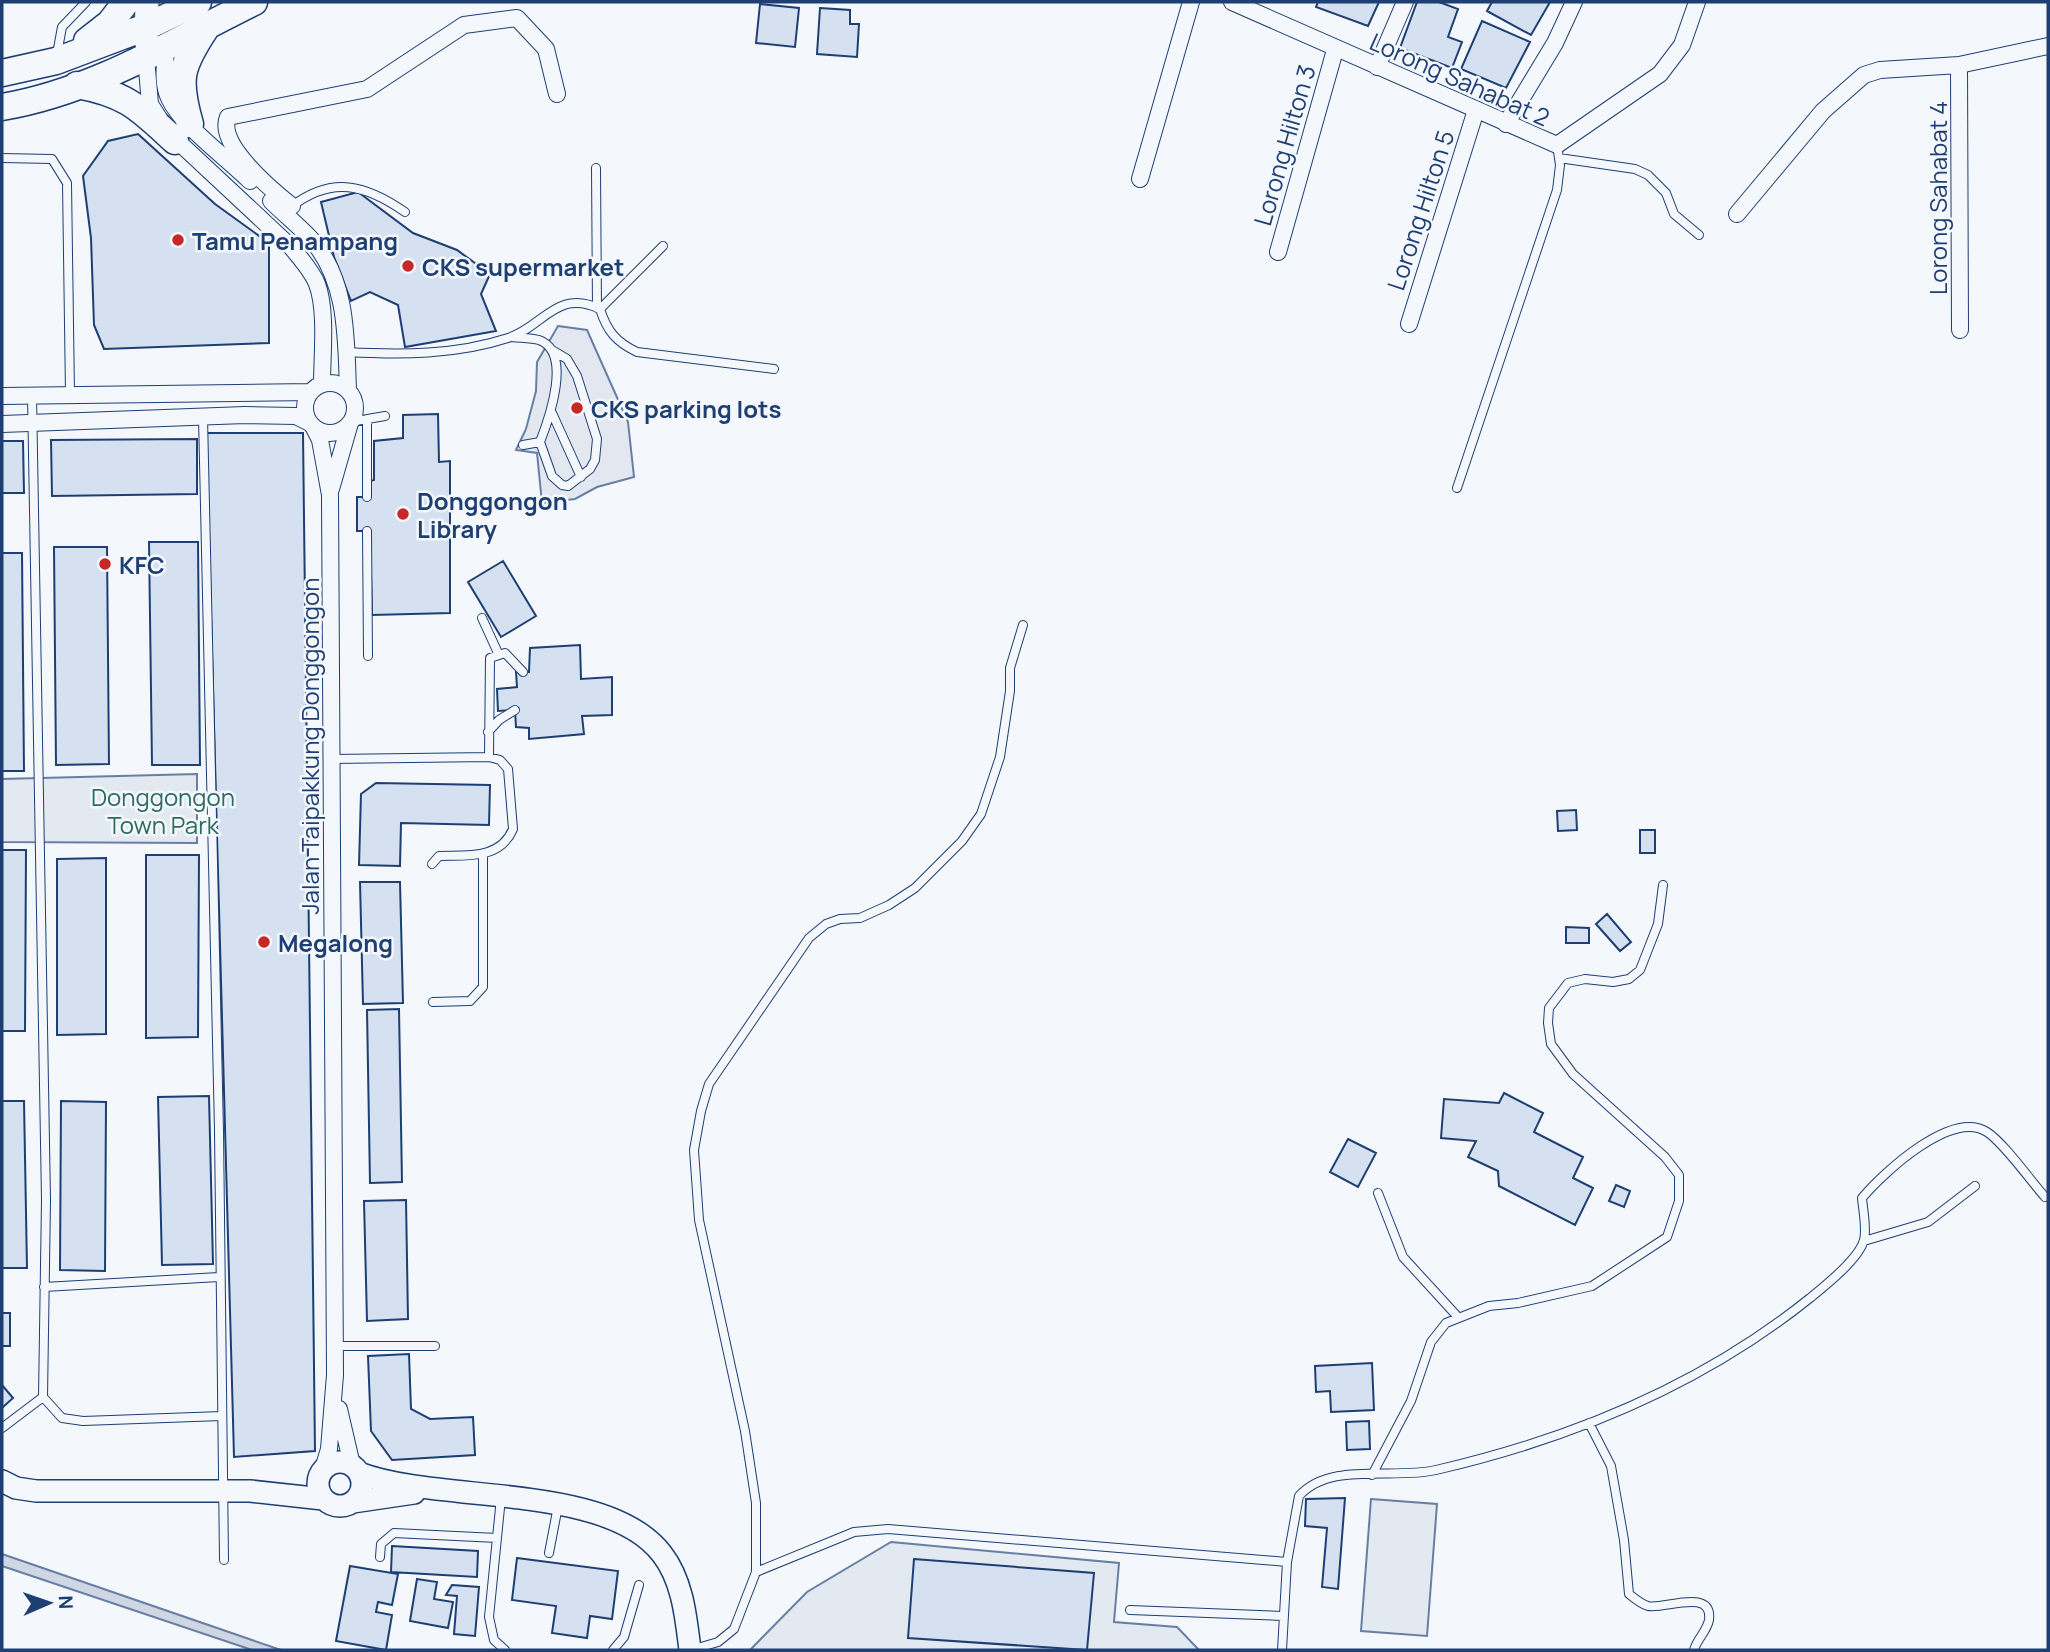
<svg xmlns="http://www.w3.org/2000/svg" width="2050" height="1652" viewBox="0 0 2050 1652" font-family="Manrope,sans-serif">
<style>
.green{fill:#e3e9f0;stroke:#687fa3;stroke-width:2}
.parking{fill:#e3e8f0;stroke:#687fa3;stroke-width:2}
.water{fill:#cfd7e4;stroke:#687fa3;stroke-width:2}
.building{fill:#d5e0f0;stroke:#1d3f73;stroke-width:2}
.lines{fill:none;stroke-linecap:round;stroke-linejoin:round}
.service-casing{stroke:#1d3f73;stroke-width:10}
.minor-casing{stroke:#1d3f73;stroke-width:18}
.tertiary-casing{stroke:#1d3f73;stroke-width:24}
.secondary-casing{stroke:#1d3f73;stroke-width:25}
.primary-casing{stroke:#1d3f73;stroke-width:29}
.service{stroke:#f4f7fb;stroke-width:8}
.minor{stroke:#f4f7fb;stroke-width:16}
.tertiary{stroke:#f4f7fb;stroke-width:21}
.secondary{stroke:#f4f7fb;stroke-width:23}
.primary{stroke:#f4f7fb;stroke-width:26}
.poi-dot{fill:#c62828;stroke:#f4f7fb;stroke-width:2.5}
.labels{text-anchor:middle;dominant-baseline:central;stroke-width:5;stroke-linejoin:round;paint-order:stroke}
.street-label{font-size:24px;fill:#1d3f73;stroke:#f4f7fb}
.poi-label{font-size:24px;font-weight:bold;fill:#1d3f73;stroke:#f4f7fb;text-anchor:start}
.park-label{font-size:24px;fill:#2c6c60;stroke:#f4f7fb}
</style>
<rect width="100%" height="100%" fill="#f4f7fb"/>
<!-- green -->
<path class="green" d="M197,774V843L2,842V779Z
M1371,1499L1437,1504L1427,1636L1361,1631Z
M891,1542L1119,1563L1114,1622L1177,1627L1199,1650H750L807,1592Z"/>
<!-- parking -->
<path class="parking" d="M558,326L587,330L628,422L634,477L597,487L575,499L542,503L537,453L516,450L526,429L536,391L537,362Z"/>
<!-- water -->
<path class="water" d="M2,1554L281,1650H252L2,1566Z"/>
<!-- building -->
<path class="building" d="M1318,2H1379L1368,26L1316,7Z
M1417,2H1439L1458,9L1448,37L1462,42L1452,68L1400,48Z
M1492,2H1550L1531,35L1487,11Z
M760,4L799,8L795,47L756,43Z
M820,8L850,10V24H859L857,57L817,54Z
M1482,21L1530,42L1506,88L1461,69Z
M138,134L215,204L269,243V343L104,349L94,325L91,238L83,176L108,141Z
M358,192L413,233L457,250L490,274L481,294L496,331L405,347L398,305L370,292L351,301L334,257L321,202Z
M438,414L439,462L450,461V613L372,615L370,531H357V497H370V481L374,480V441L403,438V415Z
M206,433H303L315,1451L234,1457Z
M197,439V494L52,496L51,440Z
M2,441H23L24,493H2Z
M149,542H198L200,765H152Z
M54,547H107L109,764L56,765Z
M2,553H22L24,771H2Z
M503,561L536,616L501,637L468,582Z
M580,645L581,679L612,677V715L582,716L584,734L529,739V728L516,727L515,710L498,711L497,689L517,687L516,672H529L530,648Z
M376,783L490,785L489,825L401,823L400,866L359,865L361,794Z
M1576,810L1577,830L1558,831L1557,811Z
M1640,830H1655V853H1640Z
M2,850H26L25,1031H2Z
M146,855H199L198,1037L146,1038Z
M106,858V1034L57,1035V859Z
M360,882H400L403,1003L363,1004Z
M1607,914L1631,942L1620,951L1596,924Z
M1566,927L1589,928V943H1566Z
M399,1009L402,1182L370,1183L367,1010Z
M1504,1093L1543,1113L1534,1132L1583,1157L1573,1178L1593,1188L1575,1225L1499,1186L1498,1171L1468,1157L1476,1141L1441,1138L1444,1099L1499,1103Z
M209,1096L213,1264L162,1265L158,1097Z
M2,1101H24L27,1268H2Z
M61,1101L106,1102L105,1271L60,1270Z
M1348,1139L1376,1153L1358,1187L1330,1172Z
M1616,1185L1630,1191L1624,1207L1609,1201Z
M406,1200L408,1319L367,1321L364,1201Z
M2,1313H10V1346H2Z
M409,1354L411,1409L430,1419L473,1417L475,1455L392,1460L371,1431L368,1356Z
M1372,1363L1374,1410L1331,1412L1330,1391L1316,1392L1315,1366Z
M2,1385L13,1398L2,1408Z
M1369,1421L1370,1449L1347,1450L1346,1422Z
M1345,1498L1338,1589L1322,1587L1327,1528L1305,1526L1306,1499Z
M392,1546L478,1551L477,1577L391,1572Z
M517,1558L618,1571L612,1619L590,1616L587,1638L552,1633L556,1606L512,1600Z
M914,1559L1094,1573L1087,1650L908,1638Z
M350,1566L398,1574L392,1605L378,1602L376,1612L392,1615L386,1650L336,1641Z
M417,1579L437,1582L434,1599L453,1602L448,1628L410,1621Z
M452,1585L479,1587L475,1636L454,1634L457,1596L446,1595Z"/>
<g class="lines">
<!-- service casing -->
<g class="service-casing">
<path id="service" d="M57,54L62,27L86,2
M2,158L52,159L67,183L70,394
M1559,158L1635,169L1648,175L1666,193L1674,214L1699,235
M596,168L597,308
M291,207C332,175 366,185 405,212
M600,309L663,246
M512,337C520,338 531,338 539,340C573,352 549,419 540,442L523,445
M347,352C401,355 456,355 508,338C543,327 557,288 600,309C607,331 616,342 637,352L774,369
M32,395L46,1200L43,1397L62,1418L83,1421L222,1416
M552,413L581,477
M203,417L219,1131L224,1560
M350,422L385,416
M540,442L552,476L562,485L568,486L590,469L595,460L597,439L577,376L567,359L552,350
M1457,488L1557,190L1560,165L1557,145
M367,497V419
M367,531L368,656
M482,618L498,653
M488,732L499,720L515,710
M489,757L490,658L505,653L523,672
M331,759L489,757L500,760L508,769L513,829C500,860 466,855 439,856L432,864
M433,1002L470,1001L483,987V855
M1378,1193L1403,1257L1457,1316
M1864,1241L1928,1222L1975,1186
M44,1287L219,1277
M335,1346H435
M1589,1423L1611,1466L1624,1540L1629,1594C1634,1598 1641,1604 1648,1606C1663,1610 1713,1587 1709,1620C1707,1631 1697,1639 1694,1650
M2,1428L43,1397
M1372,1475L1411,1401L1431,1342L1446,1323L1489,1306L1518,1303L1592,1286L1667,1237L1679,1201V1175L1665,1157L1573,1074L1551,1044L1548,1023L1549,1008L1568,983L1585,979L1613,982L1629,979L1640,970L1658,924L1663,885
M501,1498L489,1617L494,1640L505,1650
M549,1553L558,1506
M380,1557L381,1544L394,1533L497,1538
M1287,1562L1299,1496C1330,1461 1393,1480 1436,1470C1570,1439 1702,1385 1810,1298C1825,1286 1859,1259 1864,1240C1867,1229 1863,1210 1862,1198C1884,1172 1952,1109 1987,1132C2004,1143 2030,1180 2045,1197
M756,1572L854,1532L888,1529L1287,1562L1282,1650
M1130,1610L1283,1616
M613,1650L624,1637L639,1585
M691,1650L718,1642L734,1629L756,1572V1503L745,1431L699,1220L694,1150L701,1111L709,1084L809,938L826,924L840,919L860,918L889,905L915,888L962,841L981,814L1000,757L1010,691V668L1023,625"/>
</g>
<!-- minor casing -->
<g class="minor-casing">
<path id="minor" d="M1232,2L1557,145L1660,74L1682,45L1697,2
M166,49C165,65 162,83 169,98C182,126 227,158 250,181
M146,58L150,104L159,118
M1959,65L1960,330
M1377,67L1405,2
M1506,124L1555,43L1574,2
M172,136L292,248C301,259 312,271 317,284C327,310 322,356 322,384
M1140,179L1191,2
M271,201C284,214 299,226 311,239C348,281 346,338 348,391
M292,206C273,191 216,144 228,117L367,89L464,25L517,18L546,49L557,94
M1737,214L1823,111L1864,75L1880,70L1959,65L2048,46
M1278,252L1335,50
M1409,324L1476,110
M305 408a25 25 0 1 1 50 0a25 25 0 1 1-50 0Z
M2,396L310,392
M2,424L245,415L296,416L310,423
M313,426L320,440L330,495L335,1375L329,1449L323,1469
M331,489L350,423
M339,1409L352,1465"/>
</g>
<!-- tertiary casing -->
<g class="tertiary-casing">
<path id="tertiary" d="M318 1484a22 22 0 1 1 44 0a22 22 0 1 1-44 0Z
M359,1473C440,1504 607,1482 662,1554C683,1581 686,1618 690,1650
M2,1481L16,1488L36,1491H250L323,1499
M353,1502L414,1493"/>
</g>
<!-- secondary casing -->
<g class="secondary-casing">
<path id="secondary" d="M146,41L147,2"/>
</g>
<!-- primary casing -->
<g class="primary-casing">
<path id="primary" d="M87,41L110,23L126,2
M2,73L56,61L146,27L198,2
M77,85C127,94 139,108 175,141
M2,107C92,92 173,42 254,2
M190,124C177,79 180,67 206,28"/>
</g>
<!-- service -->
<use href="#service" class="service"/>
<!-- minor -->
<use href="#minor" class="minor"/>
<!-- tertiary -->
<use href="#tertiary" class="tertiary"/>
<!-- secondary -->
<use href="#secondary" class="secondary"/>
<!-- primary -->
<use href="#primary" class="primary"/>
</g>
<!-- markers -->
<g class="poi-dot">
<circle cx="178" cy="240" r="7"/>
<circle cx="408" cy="266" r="7"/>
<circle cx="577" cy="408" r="7"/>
<circle cx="403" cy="514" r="7"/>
<circle cx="105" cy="564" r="7"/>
<circle cx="264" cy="942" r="7"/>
</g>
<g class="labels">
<!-- street labels -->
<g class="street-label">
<text transform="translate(1460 79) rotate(24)">Lorong Sahabat 2</text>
<text transform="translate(1284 145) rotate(-74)">Lorong Hilton 3</text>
<text transform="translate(1937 198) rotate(-90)">Lorong Sahabat 4</text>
<text transform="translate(1420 210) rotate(-72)">Lorong Hilton 5</text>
<text transform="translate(309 746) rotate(-90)">Jalan Taipakkung Donggongon</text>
</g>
<!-- poi labels -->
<g class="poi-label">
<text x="192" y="240">Tamu Penampang</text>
<text x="422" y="266">CKS supermarket</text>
<text x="591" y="408">CKS parking lots</text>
<text x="417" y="500">Donggongon<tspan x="417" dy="28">Library</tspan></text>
<text x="119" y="564">KFC</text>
<text x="278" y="942">Megalong</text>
</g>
<!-- park labels -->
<g class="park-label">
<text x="163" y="796">Donggongon<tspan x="163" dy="28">Town Park</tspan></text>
</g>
</g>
<!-- border -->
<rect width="2050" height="1652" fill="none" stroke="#1d3f73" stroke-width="7"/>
<!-- north arrow -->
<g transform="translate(49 1603) rotate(88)" stroke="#f4f7fb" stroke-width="5" paint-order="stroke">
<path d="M0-5L12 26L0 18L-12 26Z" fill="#1d3f73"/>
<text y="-10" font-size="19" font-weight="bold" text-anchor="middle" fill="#1d3f73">N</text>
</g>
</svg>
